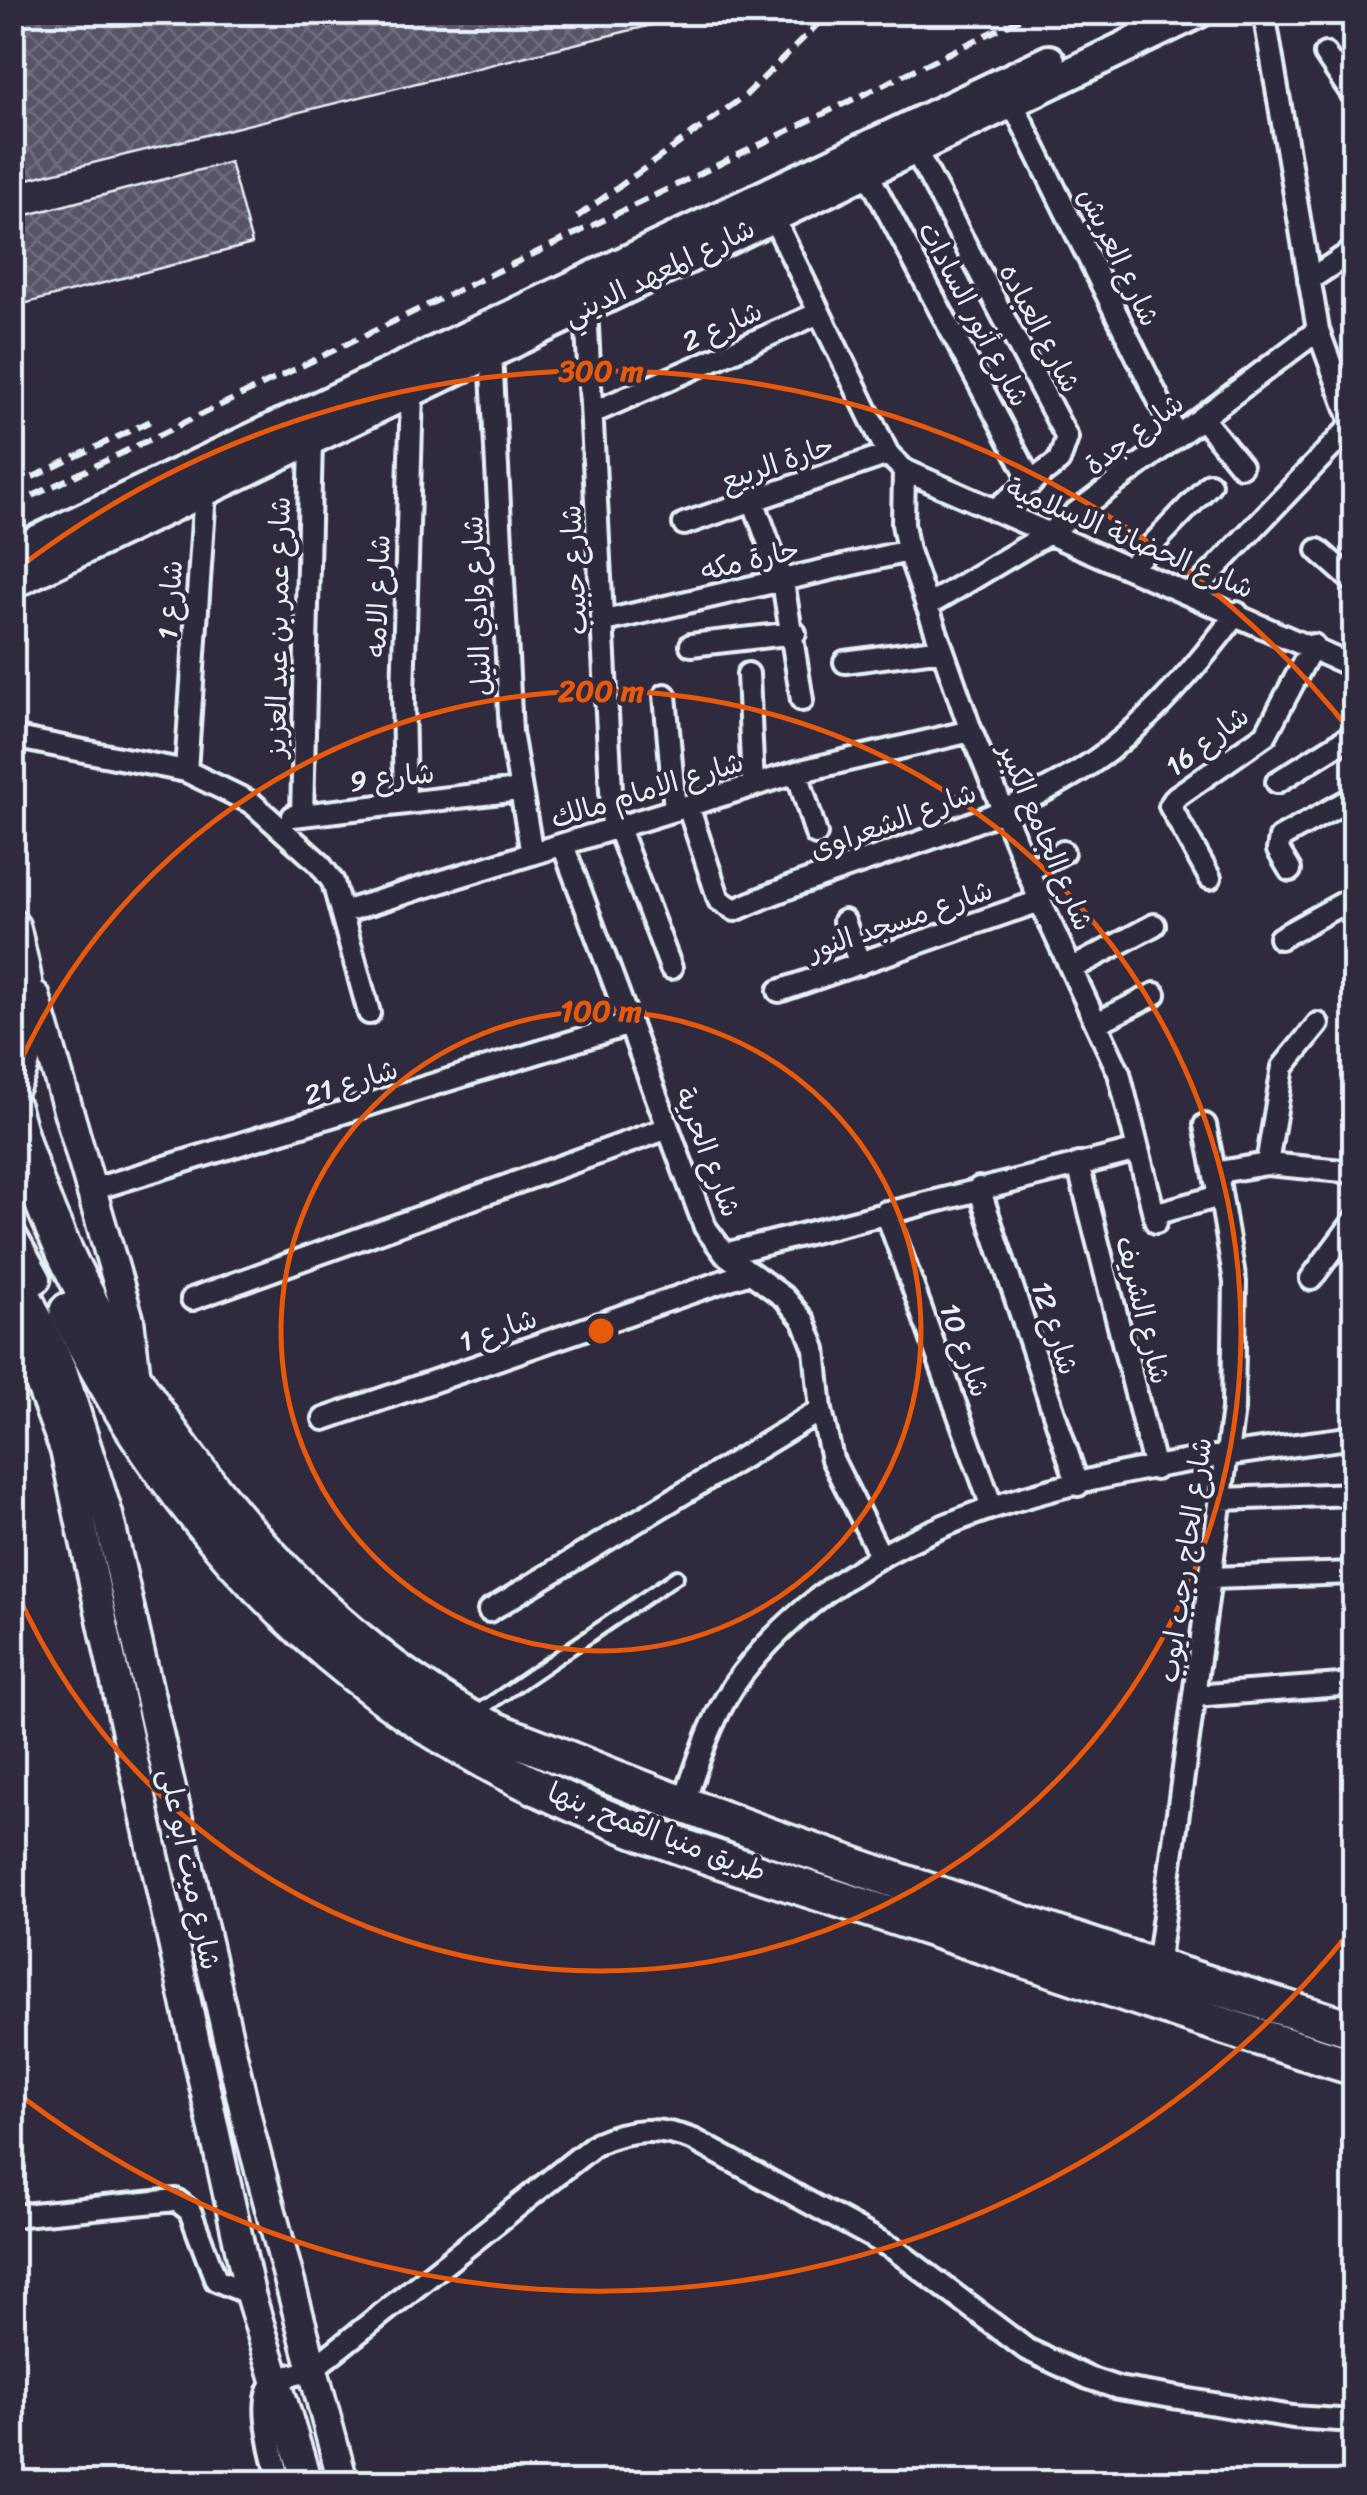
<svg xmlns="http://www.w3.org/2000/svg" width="1367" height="2495" viewBox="0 0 1367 2495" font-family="Sriracha,'Playpen Sans Arabic',sans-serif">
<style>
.building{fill:url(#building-cross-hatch);stroke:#e8f1f8;stroke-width:2.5}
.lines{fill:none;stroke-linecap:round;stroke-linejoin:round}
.lane-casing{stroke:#e8f1f8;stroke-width:18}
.street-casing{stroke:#e8f1f8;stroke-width:28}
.secondary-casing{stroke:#e8f1f8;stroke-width:35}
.primary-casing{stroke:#e8f1f8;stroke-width:38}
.highway-casing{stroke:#e8f1f8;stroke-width:42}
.lane{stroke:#2f2a3d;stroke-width:10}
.street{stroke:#2f2a3d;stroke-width:20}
.secondary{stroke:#2f2a3d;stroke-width:28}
.primary{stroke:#2f2a3d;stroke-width:30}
.highway{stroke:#2f2a3d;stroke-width:35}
.rail{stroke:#e8f1f8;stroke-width:6;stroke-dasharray:15 8;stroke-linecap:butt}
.ring{fill:none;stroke:#e8590c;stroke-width:5}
.labels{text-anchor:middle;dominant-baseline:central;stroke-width:8;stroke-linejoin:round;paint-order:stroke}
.street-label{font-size:28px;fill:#e8f1f8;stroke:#2f2a3d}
.centre{fill:#e8590c;stroke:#2f2a3d;stroke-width:5}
.ring-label{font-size:30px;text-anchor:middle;font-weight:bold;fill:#e8590c;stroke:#2f2a3d;stroke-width:8;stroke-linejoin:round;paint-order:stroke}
</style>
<defs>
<pattern id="building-cross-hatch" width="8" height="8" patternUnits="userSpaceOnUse" patternTransform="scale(2.5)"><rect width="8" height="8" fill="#575565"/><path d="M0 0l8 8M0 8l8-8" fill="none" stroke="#6f6e7c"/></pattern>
</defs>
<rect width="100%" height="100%" fill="#2f2a3d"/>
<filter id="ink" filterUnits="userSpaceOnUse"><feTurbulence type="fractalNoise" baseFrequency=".01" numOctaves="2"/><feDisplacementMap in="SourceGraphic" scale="20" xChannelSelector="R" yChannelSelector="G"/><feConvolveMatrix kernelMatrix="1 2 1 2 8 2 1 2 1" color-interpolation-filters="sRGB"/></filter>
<g filter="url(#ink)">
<!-- building -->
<path class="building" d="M12,12H675L676,19L12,183Z
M230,162L252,244L12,307V219Z"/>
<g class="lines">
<!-- lane casing -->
<g class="lane-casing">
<path id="lane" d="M476,1713L677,1576"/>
</g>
<!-- street casing -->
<g class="street-casing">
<path id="street" d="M1264,12L1318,330L1354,428
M1325,54L1352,94
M1012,102L1177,437
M915,149L1067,438L1059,461L994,510
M867,172L1032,483
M773,217L888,454L904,470L1354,667
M1309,280L1354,250
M586,308L613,829
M491,354L511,732L532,854
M592,413L819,313
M1202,418L1241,466
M904,470L903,524L908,551L971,731L1040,901L1119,1073L1156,1222
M753,500L783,582L802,700
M684,524L888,454
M1318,550L1354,582
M1131,567L1210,484
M1192,593L1354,423
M927,606L1049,533L1318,330
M605,621L908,551
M691,645L795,633
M845,662L942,649
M748,674L753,786
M665,695L675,810
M12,737L186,771L252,803L319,863L333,882L369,1013
M186,771L205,492
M797,772L816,834
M1277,782L1354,734
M405,803L403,694L412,392
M688,806L719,900L735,910C851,857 1005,829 1107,752C1158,712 1198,665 1237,613
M302,815L311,441
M293,816L519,790
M618,828L671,968
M563,845L705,1227L725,1254L785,1298L804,1321L815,1349L821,1410L832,1459L881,1557
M1290,870L1278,850L1280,838L1354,797
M1028,871L1063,852
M1210,878L1170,806L1176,797L1266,734L1313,645
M343,912L797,772L971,731
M844,921L860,964
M1280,938L1354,897
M1073,968L1154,925
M779,991L1040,901
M1097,1023L1155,994
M1205,1125L1217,1186
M1078,1164L1155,1469
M1267,1164L1283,1067L1318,1024
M979,1188L1078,1485
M88,1191L630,1024
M886,1212L992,1507
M1154,1214L1220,1196
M725,1254L1138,1150
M1311,1279L1354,1221
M192,1299L668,1128
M324,1419L747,1273
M1221,1499L1354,1494
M1211,1578L1354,1573
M489,1611L821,1410
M1194,1696L1354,1684
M683,1805C699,1760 712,1713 742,1674C885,1491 1141,1467 1354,1437
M1156,1974L1233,1409L1235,1282L1218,1180L1225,1171L1267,1164L1354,1172
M12,2216L176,2200L190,2211L216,2280L250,2294
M280,2482C275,2460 253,2393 278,2380C287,2375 300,2374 310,2371L597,2143C631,2128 659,2127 694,2140L894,2249L1026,2349L1088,2378L1118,2388L1293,2417L1354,2421"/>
</g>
<!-- secondary casing -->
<g class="secondary-casing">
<path id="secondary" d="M35,996L129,1320L136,1379
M12,1236L36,1279
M12,1264L63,1373L108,1515L249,2129L343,2482
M12,1309L65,1450L250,2294L307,2482"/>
</g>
<!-- primary casing -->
<g class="primary-casing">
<path id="primary" d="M12,553L1049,61
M12,583L1198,12"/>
</g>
<!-- highway casing -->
<g class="highway-casing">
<path id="highway" d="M12,928C24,980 39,1034 12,1084
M12,1109C71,1333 264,1603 468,1717C495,1732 526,1742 555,1754C635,1787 715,1817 797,1846C982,1910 1167,1973 1354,2029
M68,1311C156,1492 288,1646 463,1748C604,1831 771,1876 926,1927C1069,1973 1211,2024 1354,2067"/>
</g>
<!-- lane -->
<use href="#lane" class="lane"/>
<!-- street -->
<use href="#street" class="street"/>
<!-- secondary -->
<use href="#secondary" class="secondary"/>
<!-- primary -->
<use href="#primary" class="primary"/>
<!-- highway -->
<use href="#highway" class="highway"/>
<!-- rail -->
<path class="rail" d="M577,217L746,95L830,12
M12,487L157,418
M12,506L1034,12"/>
</g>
</g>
<!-- distance rings -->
<g class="ring">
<circle cx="601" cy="1331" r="320"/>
<path d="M14 1076A640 640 0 1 1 14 1586"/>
<path d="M1352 1929A960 960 0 0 1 17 2093M17 569A960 960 0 0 1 1352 733"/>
</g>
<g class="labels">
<!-- street labels -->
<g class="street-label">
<text transform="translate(1119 257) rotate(64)">شارع العريش</text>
<text transform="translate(659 272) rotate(-26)">شارع المعهد الديني</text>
<text transform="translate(974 314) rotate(62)">شارع أنور السادات</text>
<text transform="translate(722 326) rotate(-24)">شارع 2</text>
<text transform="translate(1040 328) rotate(62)">شارع العباده</text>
<text transform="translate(1134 434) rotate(-37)">شارع جدة</text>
<text transform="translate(777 463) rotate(-19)">حارة الربيع</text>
<text transform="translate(1130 538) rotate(23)">شارع الحضانة الاسلامية</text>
<text transform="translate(750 560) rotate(-13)">حارة مكه</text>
<text transform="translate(574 570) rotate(-93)">شارع حبيب</text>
<text transform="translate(378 596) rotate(-88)">شارع الامه</text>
<text transform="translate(170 600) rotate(-86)">شارع 1</text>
<text transform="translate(477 606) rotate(-93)">شارع وادي النيل</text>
<text transform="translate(278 627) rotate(-89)">شارع عمر بن عبد العزيز</text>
<text transform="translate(1207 741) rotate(-37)">شارع 16</text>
<text transform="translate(392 777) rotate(-6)">شارع 9</text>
<text transform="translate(647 790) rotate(-17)">شارع الامام مالك</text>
<text transform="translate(893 821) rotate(-20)">شارع الشعراوى</text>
<text transform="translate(1046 837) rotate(67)">شارع الجامع الكبير</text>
<text transform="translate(900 920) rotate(-19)">شارع مسجد النور</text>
<text transform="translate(351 1082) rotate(-17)">شارع 21</text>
<text transform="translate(708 1152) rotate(69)">شارع الحرية</text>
<text transform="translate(1143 1310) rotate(76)">شارع الشريف</text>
<text transform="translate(1055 1328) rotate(72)">شارع 12</text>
<text transform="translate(498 1330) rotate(-19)">شارع 1</text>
<text transform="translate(965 1350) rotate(70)">شارع 10</text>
<text transform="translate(1185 1560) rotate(-82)">شارع الحاج رجب ايوب</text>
<text transform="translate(657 1832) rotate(21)">طريق منيا القمح, بنها</text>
<text transform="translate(190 1869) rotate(78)">شارع ميت ابو على</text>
</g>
</g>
<circle cx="601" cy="1331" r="15" class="centre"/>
<g class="ring-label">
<text x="601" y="381">300 m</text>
<text x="601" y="701">200 m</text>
<text x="601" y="1021">100 m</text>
</g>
<!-- margin -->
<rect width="1367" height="2495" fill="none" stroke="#2f2a3d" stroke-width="50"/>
<rect x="25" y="25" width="1317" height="2445" fill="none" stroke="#e8f1f8" stroke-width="4" filter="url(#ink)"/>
</svg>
